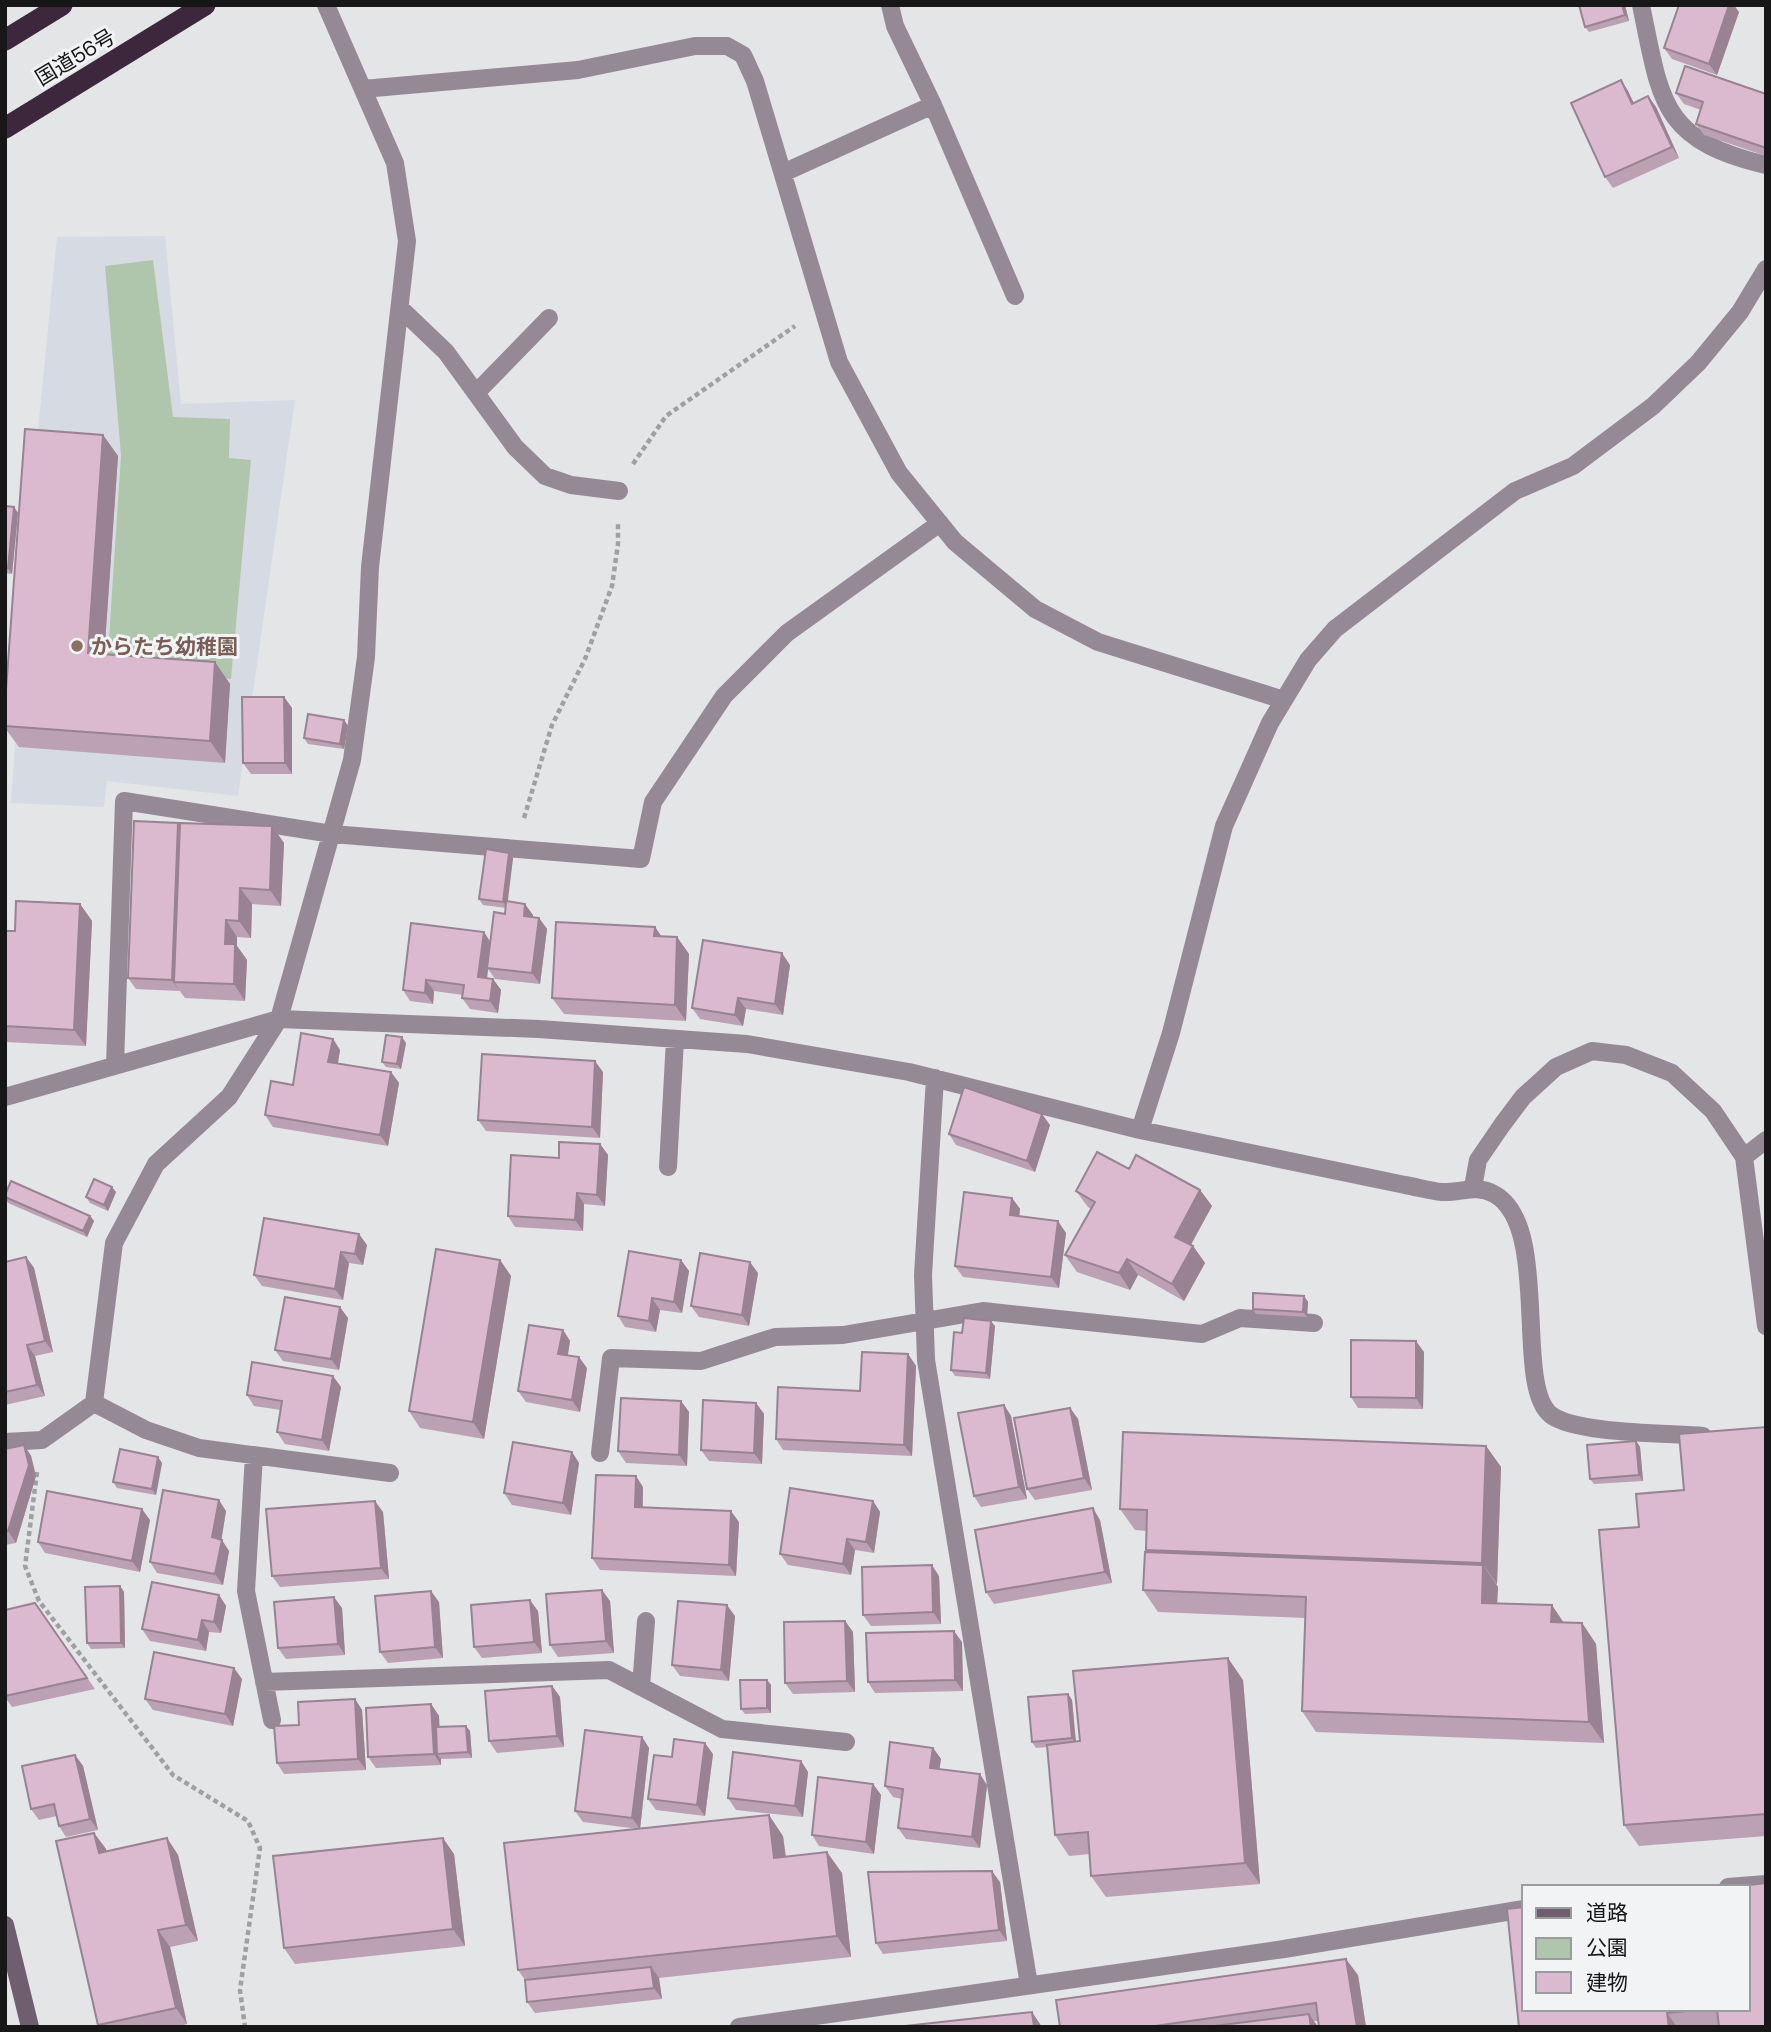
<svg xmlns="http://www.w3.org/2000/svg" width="1771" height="2032" viewBox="0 0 1771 2032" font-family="'Space Grotesk','Noto Sans JP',sans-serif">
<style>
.built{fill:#d6dae3}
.green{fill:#b0c6ac}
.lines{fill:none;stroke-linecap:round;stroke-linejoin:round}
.path{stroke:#9fa0a1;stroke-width:4.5;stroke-dasharray:5 3.5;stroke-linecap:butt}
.street{stroke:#958995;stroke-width:18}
.secondary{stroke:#6e5e6e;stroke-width:18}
.highway{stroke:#3c273c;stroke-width:21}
.wall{fill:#bca0b3}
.shaded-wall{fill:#998292}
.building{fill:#dbbad0;stroke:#998292;stroke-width:2}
.education-dot{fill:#8d6e63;stroke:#f2f3f4;stroke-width:2.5}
.labels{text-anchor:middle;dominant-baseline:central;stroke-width:6;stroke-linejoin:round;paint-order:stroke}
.street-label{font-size:21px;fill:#171718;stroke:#f2f3f4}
.education-label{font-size:21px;font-weight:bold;fill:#785e54;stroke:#f2f3f4;text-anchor:start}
</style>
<rect width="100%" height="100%" fill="#e4e5e7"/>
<!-- built -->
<path class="built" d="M165,236L181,404L295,400L238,796L107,781L104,807L11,803L36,450L57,237Z"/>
<!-- green -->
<path class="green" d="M153,260L173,417L230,419L229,458L251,460L231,679L107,669L121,455L105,266Z"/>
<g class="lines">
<!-- path -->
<path class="path" d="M633,464L666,416L795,326
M524,818L552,725L585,659L612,586L618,544V522
M37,1472L25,1566L39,1601L173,1775L248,1821L260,1848L240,1990L245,2027"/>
<!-- street -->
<path class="street" d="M890,5L895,26L933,105L1015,296
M1641,5C1661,101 1660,140 1766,165
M363,89L578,70L695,46H727L743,55L755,81L839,362L899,473L955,542L1035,609L1098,642L1284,700
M783,173L933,105
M400,308L446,352L515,447L545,476L571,485L619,491
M476,393L549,318
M115,1065L124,801L332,834L641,859L653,802L724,696L787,633L940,523
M935,1078L923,1275L926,1360L1029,1985
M5,1097L279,1019L539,1029L747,1044L909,1072L1140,1130L1405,1185C1417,1187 1430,1191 1442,1192C1461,1193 1476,1184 1494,1194C1552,1225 1513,1386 1551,1415C1576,1434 1669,1433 1703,1436
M1140,1130L1171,1033L1224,826L1270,723L1308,660L1335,629L1515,491L1573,466L1653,406L1698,363L1740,312L1766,269
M1744,1157L1766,1140
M668,1167L675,1039
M1473,1187L1478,1160L1502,1125L1523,1097L1556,1067L1592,1051L1626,1055L1672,1073L1713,1111L1744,1157L1766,1326
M94,1403L146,1430L199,1448L390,1473
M5,1442L42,1440L94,1403L114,1243L156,1164L229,1097L279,1019L352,760L366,657L370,567L407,241L395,163L326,5
M600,1453L611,1358L701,1361L775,1337L843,1335L983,1311L1202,1334L1240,1318L1314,1323
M254,1455L246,1591L272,1720
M264,1682L609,1670L722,1729L846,1742
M641,1687L646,1621
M1728,1887L1766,1884
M739,2027L1284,1949L1524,1909"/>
<!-- secondary -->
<path class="secondary" d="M5,1925L30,2027"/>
<!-- highway -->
<path class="highway" d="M5,40L62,5
M5,128L205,5"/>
</g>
<!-- wall -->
<path class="wall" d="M1579,5H1625L1629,21L1589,32L1585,27Z
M1739,12L1717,75L1672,59L1664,48Z
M1621,80L1628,91L1634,103L1648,96L1656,107L1679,158L1613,188L1605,177Z
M1676,93L1766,94V156L1704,135L1696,124L1701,110L1684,104Z
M103,435L118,456L104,654L215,662L230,684L225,763L19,747L5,728V704Z
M5,506L14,507L18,513L12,574L5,573Z
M284,697L292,708V774H251L243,763Z
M344,720L348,726L344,749L308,744L304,738Z
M178,823L180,826H272L284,843L281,906L252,904L251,938L237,937V946L247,960L245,1001L185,998L179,990V991L136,989L128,978Z
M509,853L513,858L507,901L533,915V917L539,918L547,929L540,984L495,979L488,969L487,978L493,979L501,990L498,1013L470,1009L462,998L463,995L434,991L433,1004L410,1001L403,990L484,932L490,942L505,914L506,908L483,905L479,899Z
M80,904L92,921L86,1046L5,1042V931H15Z
M655,927L661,936L677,937L689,954L686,1021L564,1014L552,998Z
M790,965L783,1015L746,1009L743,1026L700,1019L692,1008Z
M333,1039L340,1050L338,1064L391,1072L399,1083L388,1146L273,1127L265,1115Z
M406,1043L401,1069L386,1067L382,1062Z
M603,1072L600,1138L486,1131L478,1120Z
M1050,1125L1035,1172L956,1145L949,1134Z
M600,1144L608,1155L605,1206L584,1204L583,1231L515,1227L508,1216L559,1158Z
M1129,1169L1200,1190L1212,1206L1191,1245L1193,1246L1205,1263L1184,1301L1138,1275L1130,1290L1077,1272L1065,1255L1091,1209L1088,1207L1076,1191Z
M116,1192L108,1211L90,1203L86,1197Z
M5,1195L90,1216L94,1221L87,1237L8,1203L5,1198Z
M1012,1198L1020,1209L1019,1217L1066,1233L1059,1288L963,1277L955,1266Z
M367,1245L363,1265L349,1263L343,1300L262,1286L254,1275Z
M26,1257L34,1268L53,1352L35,1356L45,1396L5,1405V1262Z
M500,1260L511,1276L484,1439L420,1428L409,1411Z
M681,1260L689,1271L682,1313L660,1310L656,1332L625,1327L618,1316Z
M758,1273L749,1326L699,1317L691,1306Z
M1304,1296L1308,1302L1307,1317L1256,1314L1253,1309Z
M348,1318L339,1370L283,1361L275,1350Z
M995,1326L990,1379L955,1376L951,1370L962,1333Z
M563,1330L570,1341L568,1355L587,1368L580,1412L526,1402L518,1391Z
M1424,1352L1423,1409L1358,1408L1351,1397Z
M908,1354L916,1366L912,1456L783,1450L776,1439L860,1391Z
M341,1387L329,1451L285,1444L277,1432L281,1410L254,1406L247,1395Z
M681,1401L689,1412L687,1466L626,1463L618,1451Z
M756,1403L764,1414L762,1464L709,1461L701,1450Z
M1004,1405L1011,1416L1027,1499L981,1507L974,1496Z
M1070,1408L1078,1419L1092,1490L1035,1500L1027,1489Z
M1766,1427V1836L1639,1846L1624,1825L1639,1527Z
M1636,1441L1640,1447L1643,1481L1594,1484L1590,1479Z
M24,1445L31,1456L36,1476L16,1543L5,1545V1449Z
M1486,1446L1501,1467L1497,1584H1496L1498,1587L1497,1603L1564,1622L1582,1623L1596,1644L1604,1743L1316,1732L1302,1711L1305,1618L1158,1612L1143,1590L1148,1553L1146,1550L1147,1531L1135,1530L1120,1509Z
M572,1452L579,1463L571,1515L512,1505L504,1493Z
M162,1463L156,1495L117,1488L113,1482Z
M643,1487V1507L739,1522L736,1576L600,1570L592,1558Z
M873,1501L880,1512L874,1553L855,1550L851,1575L788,1565L780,1554Z
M226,1511L221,1540L229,1551L223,1585L157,1573L150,1562Z
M383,1512L389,1579L280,1587L272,1576Z
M150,1520L140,1572L45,1553L38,1542Z
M1100,1520L1112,1583L994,1604L986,1592Z
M939,1576L941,1624L871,1626L863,1615Z
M120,1586L124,1592L125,1648L91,1649L87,1643Z
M219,1595L226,1606L221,1633L209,1632L206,1651L150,1641L142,1629Z
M610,1601L614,1653L558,1657L550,1645Z
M439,1602L443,1658L388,1663L380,1652Z
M35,1603L95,1689L12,1707L5,1697V1610Z
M342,1608L345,1655L286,1659L278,1648Z
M538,1611L542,1653L482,1658L474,1647Z
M735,1616L729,1681L680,1676L672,1665Z
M845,1621L853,1632L855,1692L793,1694L785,1683Z
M962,1642L963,1691L875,1693L868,1682Z
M242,1679L233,1726L153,1710L145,1699Z
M767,1680L771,1685V1713L745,1714L741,1709Z
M1243,1680L1260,1884L1106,1897L1091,1876L1090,1854L1069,1856L1055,1835L1047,1747L1036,1748L1032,1742L1068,1694L1072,1700L1076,1742L1080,1741Z
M552,1686L560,1697L564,1747L497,1753L489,1741Z
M355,1699L362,1710L366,1770L284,1774L277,1763L299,1725Z
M431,1704L439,1716V1727L470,1731L472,1758L441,1759V1765L376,1768L368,1757Z
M642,1737L649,1748L640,1829L783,1836L786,1856L842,1873L851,1957L659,1978L662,1999L535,2013L527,2002L525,1980L518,1970L639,1829L583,1822L575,1811Z
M933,1748L941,1759L939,1769L987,1785L980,1848L906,1839L898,1828L902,1799L893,1797L885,1786Z
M713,1754L705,1816L656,1810L648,1799Z
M75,1755L83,1766L98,1830L66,1837L59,1826L57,1816L39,1820L31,1809Z
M801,1761L808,1772L803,1817L736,1810L728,1798Z
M873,1784L881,1795L874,1854L819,1846L812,1835Z
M94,1833L106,1849V1852L167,1838L178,1855L198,1941L170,1947L187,2024L175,2027H99L98,2025Z
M454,1854L465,1946L295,1964L284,1948Z
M1000,1882L1007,1941L883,1954L876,1943Z
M1358,1975L1366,2027H1319L1318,2021H1314L1318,2027H1060Z
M1524,2009H1748L1766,2027H1519Z"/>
<!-- shaded-wall -->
<path class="shaded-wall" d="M1622,5H1625L1629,21L1625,15Z
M1729,5H1734L1739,12L1717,75L1709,64Z
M1621,80L1628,91L1639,115L1632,104Z
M1648,96L1656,107L1679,158L1672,147Z
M103,435L118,456L103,674L88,653Z
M14,507L18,513L12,574L8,568Z
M215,662L230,684L225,763L210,741Z
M284,697L292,708V774L285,763Z
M344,720L348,726L344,749L340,744Z
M178,823L186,834L174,982L179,991L172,980Z
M272,826L284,843L281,906L270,890Z
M509,853L513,858L507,908L503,902Z
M240,888L252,904L251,938L239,921Z
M80,904L92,921L86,1046L74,1030Z
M525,904L533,915L532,927L524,916Z
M539,918L547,929L540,984L532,973Z
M226,920L237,937V946L247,960L245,1001L234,984L225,944Z
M655,927L666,943L654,936Z
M484,932L491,943L487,968L488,969L486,988L478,977Z
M677,937L689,954L686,1021L675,1005Z
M782,953L790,965L783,1015L775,1004Z
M493,979L501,990L498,1013L490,1001Z
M426,980L434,991L433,1004L425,993Z
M738,998L746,1009L743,1026L735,1015Z
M402,1037L406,1043L401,1069L397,1064Z
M333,1039L340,1050L336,1073L328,1062Z
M595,1061L603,1072L600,1138L592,1127Z
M391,1072L399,1083L388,1146L380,1135Z
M1042,1114L1050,1125L1035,1172L1027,1161Z
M600,1144L608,1155L605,1206L597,1195Z
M112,1187L116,1192L108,1211L104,1205Z
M1200,1190L1212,1206L1186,1253L1175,1237Z
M577,1193L584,1204L583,1231L575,1220Z
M1012,1198L1020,1209L1018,1227L1010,1215Z
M90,1216L94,1221L87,1237L83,1231Z
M1058,1221L1066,1233L1059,1288L1051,1277Z
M359,1234L367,1245L363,1265L355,1254Z
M1193,1246L1205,1263L1184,1301L1172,1284Z
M341,1252L349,1263L343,1300L335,1289Z
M26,1257L34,1268L53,1352L45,1341Z
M1127,1259L1138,1275L1130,1290L1119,1273Z
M500,1260L511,1276L484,1439L473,1422Z
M681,1260L689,1271L682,1313L674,1302Z
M750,1262L758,1273L749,1326L742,1315Z
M1304,1296L1308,1302L1307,1317L1303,1312Z
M652,1298L660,1310L656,1332L649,1321Z
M340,1307L348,1318L339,1370L331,1359Z
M991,1321L995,1326L990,1379L986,1373Z
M563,1330L570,1341L566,1365L558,1354Z
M1416,1341L1424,1352L1423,1409L1416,1398Z
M27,1345L35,1356L45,1396L37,1385Z
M908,1354L916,1366L912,1456L904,1445Z
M579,1357L587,1368L580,1412L572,1400Z
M333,1376L341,1387L329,1451L322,1440Z
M681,1401L689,1412L687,1466L679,1455Z
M756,1403L764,1414L762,1464L754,1453Z
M1004,1405L1011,1416L1027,1499L1019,1487Z
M1070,1408L1078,1419L1092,1490L1084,1478Z
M1636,1441L1640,1447L1643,1481L1639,1475Z
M24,1445L31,1456L36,1476L16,1543L8,1531Z
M1486,1446L1501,1467L1497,1584L1482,1563Z
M572,1452L579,1463L571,1515L563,1503Z
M158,1457L162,1463L156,1495L152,1489Z
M636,1476L643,1487L642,1518L635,1507Z
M219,1500L226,1511L220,1549L212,1537Z
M375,1501L383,1512L389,1579L381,1568Z
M873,1501L880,1512L874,1553L866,1542Z
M1093,1508L1100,1520L1112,1583L1105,1572Z
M142,1509L150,1520L140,1572L132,1561Z
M731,1511L739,1522L736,1576L729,1565Z
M847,1539L855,1550L851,1575L843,1564Z
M222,1540L229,1551L223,1585L215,1574Z
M932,1565L939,1576L941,1624L933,1612Z
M1483,1565L1498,1587L1496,1624L1482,1603Z
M120,1586L124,1592L125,1648L121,1643Z
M602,1590L610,1601L614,1653L606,1641Z
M431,1591L439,1602L443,1658L435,1647Z
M219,1595L226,1606L221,1633L214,1622Z
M334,1597L342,1608L345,1655L338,1644Z
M530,1600L538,1611L542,1653L534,1642Z
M727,1605L735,1616L729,1681L721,1670Z
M1552,1605L1566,1626L1551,1622Z
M202,1620L209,1632L206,1651L198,1640Z
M845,1621L853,1632L855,1692L847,1681Z
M1582,1623L1596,1644L1604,1743L1589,1722Z
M954,1631L962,1642L963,1691L955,1680Z
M1228,1658L1243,1680L1260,1884L1245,1863Z
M234,1668L242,1679L233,1726L225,1714Z
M767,1680L771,1685V1713L767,1708Z
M552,1686L560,1697L564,1747L557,1736Z
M1068,1694L1072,1700L1076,1744L1072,1738Z
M355,1699L362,1710L366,1770L358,1759Z
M431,1704L439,1716L441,1753L437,1754L441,1759V1765L434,1754Z
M466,1726L470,1731L472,1758L468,1752Z
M642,1737L649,1748L640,1829L632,1818Z
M705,1743L713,1754L705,1816L697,1805Z
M933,1748L941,1759L938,1779L930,1768Z
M75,1755L83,1766L98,1830L90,1819Z
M801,1761L808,1772L803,1817L795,1806Z
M980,1774L987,1785L980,1848L972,1837Z
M873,1784L881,1795L874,1854L866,1842Z
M769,1815L783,1836L788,1879L774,1858Z
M94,1833L106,1849L110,1870L99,1853Z
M167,1838L178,1855L198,1941L186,1925Z
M443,1838L454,1854L465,1946L453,1929Z
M827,1852L842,1873L851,1957L837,1936Z
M992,1871L1000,1882L1007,1941L999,1930Z
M158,1930L170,1947L187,2024L176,2008Z
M1346,1959L1358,1975L1366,2027H1357Z
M651,1967L659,1978L662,1999L654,1988Z
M1032,2012L1042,2027H1034Z
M1667,2013L1677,2027H1669Z
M1309,2014L1318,2027H1311Z"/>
<!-- building -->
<path class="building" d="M1579,5H1622L1625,15L1585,27Z
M1679,5H1729L1709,64L1664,48Z
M1685,66L1766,94V148L1696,124L1703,102L1676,93Z
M1621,80L1632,104L1648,96L1672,147L1605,177L1571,103Z
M25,429L103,435L88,653L215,662L210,741L5,726V704Z
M5,506L14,507L8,568H5Z
M242,697H284L285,763H243Z
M308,714L344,720L340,744L304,738Z
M134,821L178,823L172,980L128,978Z
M180,823L272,826L270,890L240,888L239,921L226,920L225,944H235L234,984L174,982Z
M486,849L509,853L503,902L479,899Z
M16,901L80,904L74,1030L5,1026V931H15Z
M506,901L525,904L524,916L539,918L532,973L487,968L494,912L505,914Z
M556,922L655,927L654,936L677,937L675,1005L552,998Z
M411,923L484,932L478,977L493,979L490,1001L462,998L464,985L426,980L425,993L403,990Z
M703,940L782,953L775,1004L738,998L735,1015L692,1008Z
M301,1033L333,1039L328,1062L391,1072L380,1135L265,1115L271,1081L293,1085Z
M386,1035L402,1037L397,1064L382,1062Z
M482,1054L595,1061L592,1127L478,1120Z
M964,1087L1042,1114L1027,1161L949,1134Z
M559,1142L600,1144L597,1195L577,1193L575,1220L508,1216L511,1155L559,1158Z
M1097,1152L1129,1169L1136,1155L1200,1190L1175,1237L1193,1246L1172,1284L1127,1259L1119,1273L1065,1255L1095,1202L1076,1191Z
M94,1179L112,1187L104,1205L86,1197Z
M11,1181L90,1216L83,1231L5,1197V1195Z
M964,1192L1012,1198L1010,1215L1058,1221L1051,1277L955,1266Z
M264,1218L359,1234L355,1254L341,1252L335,1289L254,1275Z
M436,1249L500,1260L473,1422L409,1411Z
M629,1251L681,1260L674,1302L652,1298L649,1321L618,1316Z
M700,1253L750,1262L742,1315L691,1306Z
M26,1257L45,1341L27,1345L37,1385L5,1392V1262Z
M1253,1293L1304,1296L1303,1312L1253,1309Z
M285,1297L340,1307L331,1359L275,1350Z
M964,1318L991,1321L986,1373L951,1370L954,1332L962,1333Z
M529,1325L563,1330L558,1354L579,1357L572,1400L518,1391Z
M1351,1340L1416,1341V1398L1351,1397Z
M862,1352L908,1354L904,1445L776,1439L778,1387L860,1391Z
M252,1362L333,1376L322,1440L277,1432L282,1401L247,1395Z
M621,1398L681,1401L679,1455L618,1451Z
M703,1400L756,1403L754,1453L701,1450Z
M1004,1405L1019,1487L974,1496L958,1413Z
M1070,1408L1084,1478L1027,1489L1014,1418Z
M1766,1427V1814L1624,1825L1599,1530L1639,1527L1636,1494L1684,1490L1679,1434Z
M1123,1432L1486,1446L1482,1563L1146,1550L1147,1510L1120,1509Z
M1636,1441L1639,1475L1590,1479L1587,1445Z
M513,1442L572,1452L563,1503L504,1493Z
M24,1445L29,1465L8,1531L5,1532V1449Z
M120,1449L158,1457L152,1489L113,1482Z
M596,1475L636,1476L635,1507L731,1511L729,1565L592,1558Z
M790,1488L873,1501L866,1542L847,1539L843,1564L780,1554Z
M163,1490L219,1500L212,1537L222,1540L215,1574L150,1562Z
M47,1491L142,1509L132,1561L38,1542Z
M375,1501L381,1568L272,1576L266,1509Z
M1093,1508L1105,1572L986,1592L975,1530Z
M1145,1552L1483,1565L1482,1603L1552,1605L1551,1622L1582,1623L1589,1722L1302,1711L1306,1597L1143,1590Z
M932,1565L933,1612L863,1615L862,1567Z
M152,1582L219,1595L214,1622L202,1620L198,1640L142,1629Z
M120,1586L121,1643H87L85,1587Z
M602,1590L606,1641L550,1645L546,1594Z
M431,1591L435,1647L380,1652L375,1596Z
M334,1597L338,1644L278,1648L274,1602Z
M530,1600L534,1642L474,1647L471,1605Z
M678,1601L727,1605L721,1670L672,1665Z
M35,1603L87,1678L5,1696V1610Z
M845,1621L847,1681L785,1683L784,1622Z
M954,1631L955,1680L868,1682L866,1633Z
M154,1652L234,1668L225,1714L145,1699Z
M1228,1658L1245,1863L1091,1876L1088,1832L1055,1835L1047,1745L1080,1741L1073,1671Z
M740,1680H767V1708L741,1709Z
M552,1686L557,1736L489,1741L485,1691Z
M1068,1694L1072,1738L1032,1742L1028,1697Z
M355,1699L358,1759L277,1763L274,1726L299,1725L298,1702Z
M431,1704L434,1754L368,1757L366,1708Z
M466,1726L468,1752L437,1754L436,1727Z
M585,1730L642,1737L632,1818L575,1811Z
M674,1739L705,1743L697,1805L648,1799L654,1755L672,1757Z
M890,1742L933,1748L930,1768L980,1774L972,1837L898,1828L903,1789L885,1786Z
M733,1752L801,1761L795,1806L728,1798Z
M75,1755L90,1819L59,1826L54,1804L31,1809L22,1766Z
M818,1777L873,1784L866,1842L812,1835Z
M769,1815L774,1858L827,1852L837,1936L518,1970L504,1843Z
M94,1833L99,1853L167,1838L186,1925L158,1930L176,2008L98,2025L56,1841Z
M443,1838L453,1929L284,1948L273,1856Z
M992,1871L999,1930L876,1943L868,1872Z
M1766,1883V2027H1719L1717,2009H1748V1887H1731Z
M1524,1907V2009H1705L1667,2013L1669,2027H1519L1507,1909Z
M1346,1959L1357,2027H1319L1316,2003L1148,2027H1060L1056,2000Z
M651,1967L654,1988L527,2002L525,1980Z
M1032,2012L1034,2027H896Z
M1309,2014L1311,2027H1206Z"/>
<!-- markers -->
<circle class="education-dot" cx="77" cy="646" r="7"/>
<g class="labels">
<!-- street labels -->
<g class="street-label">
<text transform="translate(75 57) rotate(-31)">国道56号</text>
</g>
<!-- education labels -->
<g class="education-label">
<text x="91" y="646">からたち幼稚園</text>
</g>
</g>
<!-- border -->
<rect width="1771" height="2032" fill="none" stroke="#171718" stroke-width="14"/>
<!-- legend -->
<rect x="1522" y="1885" width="228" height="126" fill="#f2f3f4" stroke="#9a9b9c" stroke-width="2"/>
<rect x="1536" y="1908" width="35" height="10" fill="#6e5e6e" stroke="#9a9b9c" stroke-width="2"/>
<text x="1586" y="1920" font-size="21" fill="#171718">道路</text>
<rect x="1536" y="1938" width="35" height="21" fill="#b0c6ac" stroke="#9a9b9c" stroke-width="2"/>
<text x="1586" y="1955" font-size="21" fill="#171718">公園</text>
<rect x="1536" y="1972" width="35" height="21" fill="#dbbad0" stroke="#9a9b9c" stroke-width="2"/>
<text x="1586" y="1990" font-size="21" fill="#171718">建物</text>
</svg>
